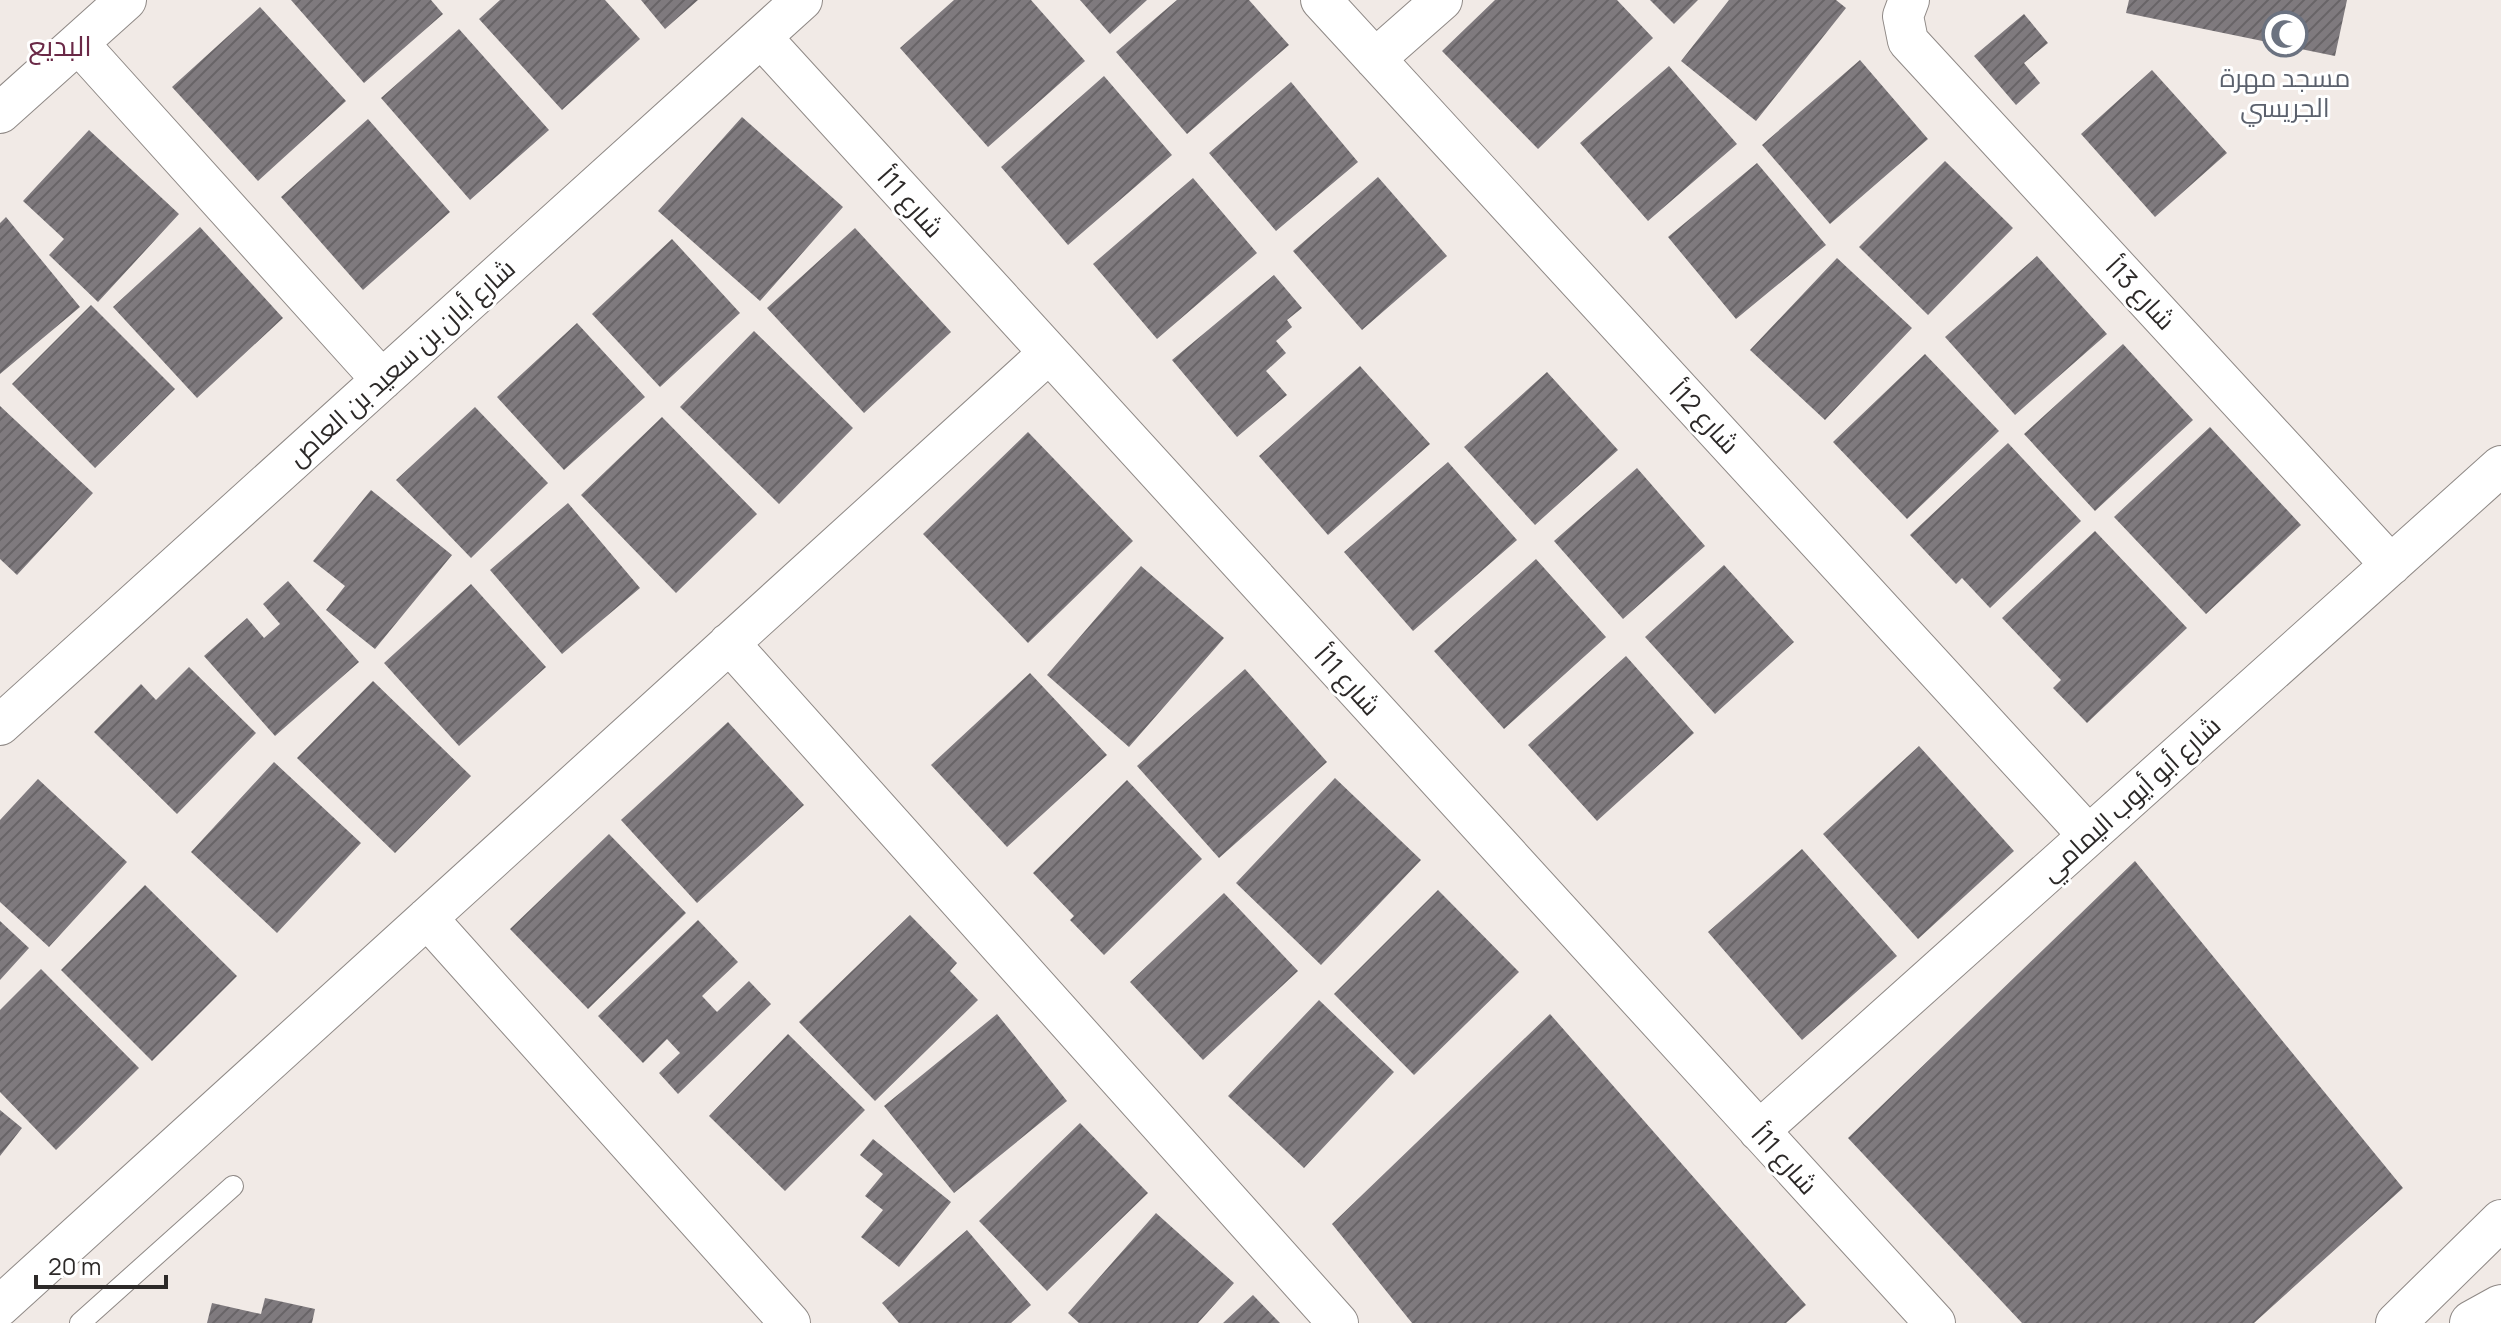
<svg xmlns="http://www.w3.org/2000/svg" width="2501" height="1323" viewBox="0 0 2501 1323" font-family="Manrope,Cairo,sans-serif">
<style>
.building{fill:url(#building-hatch)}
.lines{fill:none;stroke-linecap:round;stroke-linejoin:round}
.lane-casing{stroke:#8f8986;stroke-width:22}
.street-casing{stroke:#8f8986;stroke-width:42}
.secondary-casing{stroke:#8f8986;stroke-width:46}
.lane{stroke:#fff;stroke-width:20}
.street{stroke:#fff;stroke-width:40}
.secondary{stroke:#fff;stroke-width:44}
.labels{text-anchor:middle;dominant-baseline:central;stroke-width:6;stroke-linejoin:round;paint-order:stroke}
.worship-label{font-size:26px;fill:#5b616d;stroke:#fff}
.street-label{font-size:26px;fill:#2c2928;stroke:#fff}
.neighbourhood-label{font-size:28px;fill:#6a2947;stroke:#fff}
</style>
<defs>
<pattern id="building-hatch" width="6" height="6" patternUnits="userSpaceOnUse" patternTransform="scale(2)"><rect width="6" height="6" fill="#7f7a7e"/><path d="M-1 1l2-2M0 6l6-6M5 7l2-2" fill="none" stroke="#686467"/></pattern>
</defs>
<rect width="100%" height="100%" fill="#f1eae6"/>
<!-- building -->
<path class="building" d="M291,0H431L443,14L364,83Z
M500,0H605L640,39L562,110L479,19Z
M641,0H698L665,29Z
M954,0H1031L1085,61L988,147L900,48Z
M1080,0H1147L1110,34Z
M1177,0H1249L1289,45L1187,134L1116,52Z
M1495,0H1617L1653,38L1538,149L1442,51Z
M1650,0H1698L1674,24Z
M1729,0H1836L1846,8L1756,121L1681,61Z
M2129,0H2347L2335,56L2126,13Z
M260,7L346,101L258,181L172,87Z
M2024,14L2048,43L2024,63L2040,83L2016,105L1974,56Z
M459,29L549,130L470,200L381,98Z
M1860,60L1928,139L1830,224L1762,145Z
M1669,66L1737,144L1648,221L1580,143Z
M2152,70L2227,153L2155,217L2081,134Z
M1104,76L1172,155L1068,245L1001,167Z
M1291,82L1358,162L1276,231L1209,153Z
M742,117L843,207L760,301L658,211Z
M368,119L450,212L363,290L281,197Z
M89,130L179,214L98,302L49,255L64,239L23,201Z
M1945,161L2013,228L1928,315L1859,247Z
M1757,163L1826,245L1736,319L1668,237Z
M1378,177L1447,256L1362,330L1293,251Z
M1193,178L1257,253L1157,339L1093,264Z
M6,217L80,307L0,374V223Z
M200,227L283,318L197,398L113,307Z
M855,228L951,332L864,413L767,308Z
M672,239L740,313L660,387L592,314Z
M2037,256L2107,334L2015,415L1945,337Z
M1837,258L1912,328L1825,420L1750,350Z
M1274,275L1302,308L1287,320L1292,327L1276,341L1286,353L1266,371L1287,395L1237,437L1172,360Z
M91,305L175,389L95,468L12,384Z
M577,323L645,397L564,470L497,397Z
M754,331L853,428L779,504L680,407Z
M2123,344L2193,420L2095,511L2024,434Z
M1925,354L1999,431L1907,519L1833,442Z
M1360,366L1430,444L1328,535L1259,456Z
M1547,372L1618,450L1535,525L1464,447Z
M0,406L93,493L17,575L0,559Z
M475,407L548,483L471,558L396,480Z
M662,417L757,514L676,593L581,495Z
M2210,427L2301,525L2206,614L2114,517Z
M1028,432L1133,541L1028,643L923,534Z
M2008,443L2081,521L1990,608L1962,578L1956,584L1910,535Z
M1448,462L1517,540L1413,631L1344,552Z
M1637,468L1705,546L1623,619L1554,541Z
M371,490L452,555L375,649L326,610L345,586L313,561Z
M568,503L640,588L562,654L490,570Z
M2095,531L2187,628L2087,723L2053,688L2061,680L2002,618Z
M1536,559L1606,637L1504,729L1434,651Z
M1724,565L1794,642L1715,714L1645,637Z
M1141,566L1224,638L1129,747L1047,675Z
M288,581L359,662L275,736L204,656L247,618L264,638L280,624L263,604Z
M471,584L546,667L459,746L384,663Z
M1626,656L1694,733L1597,821L1528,745Z
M189,667L256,733L177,814L94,732L141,684L156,700Z
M1245,669L1327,762L1219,858L1137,766Z
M1030,673L1107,755L1007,847L931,765Z
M373,681L471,776L395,853L297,758Z
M728,722L804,805L697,903L621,820Z
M1919,746L2014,851L1918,939L1823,834Z
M274,762L361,843L277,933L191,852Z
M1335,778L1421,860L1321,965L1236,883Z
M38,779L127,862L49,947L0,902V820Z
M1127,780L1202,859L1104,955L1070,920L1074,916L1033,873Z
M609,834L686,913L588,1009L510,929Z
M1802,849L1897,956L1802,1040L1708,932Z
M2135,861L2403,1188L2254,1323H2022L1848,1138Z
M145,885L237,976L152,1061L61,970Z
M1438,890L1519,972L1414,1075L1334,994Z
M1224,893L1298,971L1203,1060L1130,982Z
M910,915L957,963L950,971L978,1000L875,1101L799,1022Z
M698,920L738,962L702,996L717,1012L749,981L771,1004L678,1094L659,1073L680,1053L667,1039L643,1063L598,1016Z
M0,921L29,948L0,980Z
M41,969L139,1068L56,1150L0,1092V1010Z
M1319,1000L1394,1072L1304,1168L1228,1096Z
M997,1014L1067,1101L954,1193L884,1106Z
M1550,1014L1806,1305L1786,1323H1412L1332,1224Z
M788,1034L865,1110L785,1191L709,1116Z
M0,1110L22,1128L0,1156Z
M1080,1123L1148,1193L1047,1291L979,1221Z
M873,1139L951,1202L899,1267L861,1237L883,1210L865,1196L883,1174L860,1155Z
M1156,1213L1234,1283L1198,1323H1079L1068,1313Z
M967,1230L1031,1305L1011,1323H899L882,1303Z
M1253,1295L1280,1323H1223Z
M265,1298L315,1309L312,1323H207L212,1303L261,1314Z"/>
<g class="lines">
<!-- lane casing -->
<g class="lane-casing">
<path id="lane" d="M80,1323L233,1186"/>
</g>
<!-- street casing -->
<g class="street-casing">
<path id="street" d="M1321,0L2088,835
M1909,0L1903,16L1908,41L2391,565
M761,37L1935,1323
M78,43L382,380
M1375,59L1442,0
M0,113L126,0
M729,643L1338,1323
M0,725L802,0
M427,918L790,1323
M1759,1131L2501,466
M0,1306L1049,353
M2396,1323L2501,1220"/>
</g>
<!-- secondary casing -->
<g class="secondary-casing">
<path id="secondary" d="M2472,1323L2501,1307"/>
</g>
<!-- lane -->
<use href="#lane" class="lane"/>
<!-- street -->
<use href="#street" class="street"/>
<!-- secondary -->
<use href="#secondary" class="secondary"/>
</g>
<!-- icons -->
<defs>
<g id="mosque-ring" transform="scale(2.3)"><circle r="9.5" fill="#fff" stroke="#6b7280" stroke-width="1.5"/><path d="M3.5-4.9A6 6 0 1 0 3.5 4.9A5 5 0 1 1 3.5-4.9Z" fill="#6b7280"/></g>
</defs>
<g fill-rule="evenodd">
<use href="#mosque-ring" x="2285" y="34"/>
</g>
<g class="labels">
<!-- worship labels -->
<g class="worship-label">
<text x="2285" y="77">مسجد مهرة<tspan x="2285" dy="30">الجريسي</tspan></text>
</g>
<!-- street labels -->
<g class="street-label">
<text transform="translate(911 202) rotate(48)">شارع 11أ</text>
<text transform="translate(2141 293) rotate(47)">شارع 13أ</text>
<text transform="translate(401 362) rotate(-42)">شارع أبان بن سعيد بن العاص</text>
<text transform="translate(1705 417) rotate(47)">شارع 12أ</text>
<text transform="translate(1348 680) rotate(48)">شارع 11أ</text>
<text transform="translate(2130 798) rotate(-42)">شارع أبو أيوب اليمامي</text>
<text transform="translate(1785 1159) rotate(48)">شارع 11أ</text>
</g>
<!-- neighbourhood labels -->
<g class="neighbourhood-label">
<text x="60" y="45">البديع</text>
</g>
</g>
<!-- scale -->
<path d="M36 1275v12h130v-12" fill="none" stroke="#2c2928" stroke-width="4"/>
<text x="48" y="1275" font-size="24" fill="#2c2928" stroke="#ffffff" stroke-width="6" paint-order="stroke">20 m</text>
</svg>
